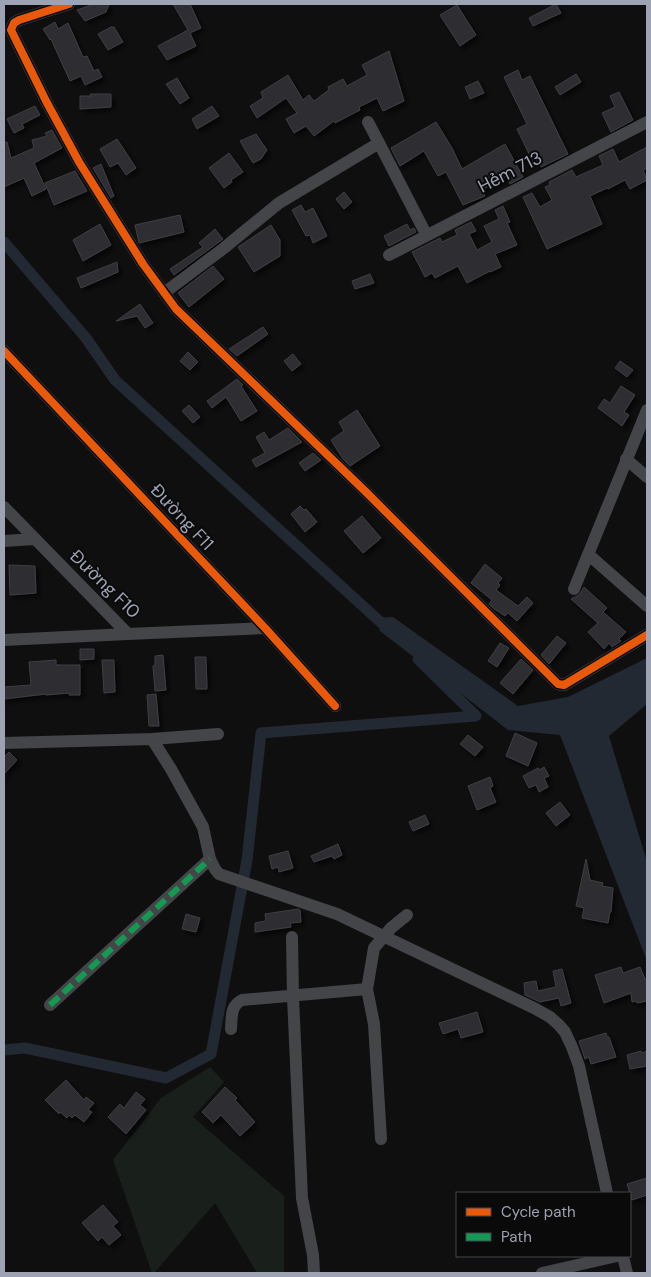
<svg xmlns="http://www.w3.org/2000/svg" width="651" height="1277" viewBox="0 0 651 1277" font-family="'DM Sans',sans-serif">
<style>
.green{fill:#19201b}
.water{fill:#232932}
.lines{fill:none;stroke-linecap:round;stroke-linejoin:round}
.canal{stroke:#232932;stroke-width:11}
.building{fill:#2d2d30;stroke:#3e3f44;filter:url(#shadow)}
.minor{stroke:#444549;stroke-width:12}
.quiet{stroke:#139951;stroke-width:6;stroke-dasharray:12 6;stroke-linecap:butt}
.cycleway-casing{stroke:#0a0a0b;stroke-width:11}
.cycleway{stroke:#e8590c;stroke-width:8}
.labels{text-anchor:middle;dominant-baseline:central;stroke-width:4;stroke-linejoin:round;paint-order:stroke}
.street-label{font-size:18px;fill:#9ea3b3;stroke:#0a0a0b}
</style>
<defs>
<filter id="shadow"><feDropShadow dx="3.5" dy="3.5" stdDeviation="2.5" flood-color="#0009"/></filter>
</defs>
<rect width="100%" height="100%" fill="#0f0f10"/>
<!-- green -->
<path class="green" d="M210,1067L224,1082L193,1117L284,1196V1273H257L215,1203L154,1273H152L113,1160L161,1098Z"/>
<!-- water -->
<path class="water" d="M393,617L518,706L568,697L647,658V704L609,736L647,862V961L560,735L508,730L380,631L376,618Z"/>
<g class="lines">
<!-- canal -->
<path class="canal" d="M4,242L86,338L115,380L387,628
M4,1050L25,1048L166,1078L211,1054L247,860L261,733L476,716L418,659"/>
</g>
<!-- building -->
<path class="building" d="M94,4H109L106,12L85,21L77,10Z
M173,4H190L201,28L190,33L196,46L167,60L158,46L188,30Z
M556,4L561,13L533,26L529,18Z
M457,5L476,35L460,46L440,15Z
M55,22L58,29L68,23L83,57L87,56L94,71L98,69L102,77L85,85L81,76L70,81L51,39L50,40L43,29Z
M111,27H114L123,42L108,50L98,34Z
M389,51L404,101L383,111L377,98L359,107L360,110L335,123L334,121L314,136L306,126L294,133L286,119L297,113L286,98L257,118L250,106L263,98L261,92L288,75L303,100L309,95L314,101L329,90L328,87L343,79L347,86L367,75L362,65Z
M518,70L522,80L530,76L568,154L541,167L539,162L534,164L517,129L527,124L504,77Z
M576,74L581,82L560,95L555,87Z
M177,78L189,98L180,104L166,84Z
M478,81L484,93L470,99L465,87Z
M619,92L633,120L611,132L602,113L615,107L610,96Z
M90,94H111V107L80,109V96H91Z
M35,106L40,115L22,124L24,128L14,133L7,119Z
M212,106L219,116L197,129L192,119Z
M436,122L452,148L462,169L505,144L523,177L510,184L506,177L482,190L485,196L463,205L446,172L438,176L424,151L400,166L391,148Z
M52,130L62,148L34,163L46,189L32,196L24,178L4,187V142H7L11,158L34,148L32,140L47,136L45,133Z
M256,134L267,150L261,159L253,163L240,141Z
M117,139L136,168L126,175L118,163L110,167L100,149Z
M647,147V168L643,170L647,180L630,189L625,180L608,189L607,188L590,196L602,224L547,249L523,197L532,193L540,207L552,200L545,187L550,185L549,182L572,170L576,177L603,165L599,156L613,149L619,162Z
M229,153L243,172L231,180L232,182L224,188L209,168Z
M101,164L114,196L111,198L93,168Z
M75,171L87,191L54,205L45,183Z
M344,192L352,202L344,209L336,199Z
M301,205L305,212L313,208L327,236L313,243L310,235L306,236L292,210Z
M503,206L510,222L507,223L517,245L495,254L501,267L490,272V271L467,283L458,266L435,278L432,273L425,277L412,252L440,238L442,242L457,235L455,230L471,222L476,231L469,234L477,250L492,242L484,226L499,219L495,210Z
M180,215L184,232L139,243L135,225Z
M100,224L111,245L83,261L73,240Z
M407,224L410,230L414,228L416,232L389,246L384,236Z
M271,225L280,240V256L254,272L238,247Z
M215,229L223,239L174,275L170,269L203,247L199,243Z
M117,262L118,272L81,288L77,278Z
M213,266L224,279L189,307L178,293Z
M370,274L374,283L355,289L352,281Z
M140,304L153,323L145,328L137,316L116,321Z
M263,327L268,334L237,356L229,349Z
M188,352L198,362L190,370L180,361Z
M293,354L301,364L292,371L284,361Z
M620,361L633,370L627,377L615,368Z
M237,379L243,385L241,386L257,411L241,421L226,397L212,408L207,401Z
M621,386L635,395L624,412L629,415L622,426L598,408L604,399L610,403Z
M189,405L200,417L193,423L182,411Z
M357,410L380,446L350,466L343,459L331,440L344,431L339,422Z
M288,428L302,442L256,467L252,460L265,453L256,437L264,432L269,440Z
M313,453L321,460L305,471L299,463Z
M300,506L304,510L306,509L317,522L305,532L291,514Z
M362,516L381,538L363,553L344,531Z
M485,564L502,578L498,583L500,585L496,590L518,606L527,597L533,603L517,621L508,613L505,616L493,608L489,604L492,600L471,583Z
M9,565L35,566L36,593L10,595Z
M584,587L607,608L603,612L626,632L619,639L621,641L612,647L609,643L604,649L588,632L598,623L571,599L579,595Z
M557,636L566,643L549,664L541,655Z
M500,643L509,648L497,667L488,661Z
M80,649H94V659L80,660Z
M163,655L166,690L155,691L153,666L155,665V656Z
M195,657H206L207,689H196Z
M521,659L533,670L513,694L500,683Z
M56,660V665H80V695H69V693L46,695V694L4,699V687L31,685L29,662Z
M102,660H114L115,692L104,693Z
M156,694L159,726H149L147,695Z
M515,733L537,743L528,766L506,756Z
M468,735L483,747L475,756L460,744Z
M9,752L17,760L4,774V757Z
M544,767L549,776L544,778L548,787L539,792L536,785L529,788L523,776L538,768L539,770Z
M490,777L493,786L490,788L496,802L477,810L468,786Z
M560,802L570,815L556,826L546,813Z
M425,815L429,824L413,831L409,822Z
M338,844L342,855L334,859L332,856L314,862L311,856Z
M288,851L293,868L279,872L278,867L272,869L269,856Z
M586,859L590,880L603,883L602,886L613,888L611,912H610L608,923L582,918L584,908L576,906Z
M298,909L300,910L301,922L290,923L291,927L255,932V923L266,921L265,914Z
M186,914L200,918L196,932L182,929Z
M621,967L623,973L640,967L645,979L647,978V1001L637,1003L636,1001L632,1002L631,993L604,1003L595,975Z
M562,969L571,1003L561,1006L559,998L540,1002L525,995L524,983L536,981L538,991L556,987L553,971Z
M477,1012L483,1032L461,1038L458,1029L443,1034L439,1023Z
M606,1033L607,1037H609L616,1057L591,1064L589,1057L585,1059L579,1041Z
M641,1051L642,1053L647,1051V1066L630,1069L627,1055Z
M66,1080L84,1100L86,1097L94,1103L88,1110L92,1112L84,1122L75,1115L72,1118L69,1115L67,1118L60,1112L59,1114L45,1100Z
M225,1087L237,1098L235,1100L255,1122L240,1136L221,1115L213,1123L202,1112Z
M136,1092L145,1099L140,1105L146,1110L126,1134L108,1117L120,1104L124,1108Z
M647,1178V1195L632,1200L627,1184Z
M103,1205L118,1222L113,1226L121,1235L109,1245L102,1237L98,1241L82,1223Z"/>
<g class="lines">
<!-- minor -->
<path class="minor" d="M69,4L19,20L14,23L11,30L46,101L79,162L143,264L176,309L366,492L558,684L564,685L647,635
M368,122L379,143
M389,255L647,122
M164,293L224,248L279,203L379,143L426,234
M4,351L265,628L335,706
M626,459L647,477
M4,507L128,634L265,628
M4,541L35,539
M589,555L647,606
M574,589L647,410
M4,640L128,634
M152,739L171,769L203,827L210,859L215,869L219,874L337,914L534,1008L550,1017L559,1025L565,1032L572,1047L579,1066L607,1193
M4,743L152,739L218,734
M292,937L293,997L302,1198L313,1255L314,1273
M50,1005L210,859
M231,1029C232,1017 230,1006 242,1000L367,989
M381,1139L374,1024L367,989L374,948L391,928L407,915
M623,1256L627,1273
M542,1273L617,1256"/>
<!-- quiet -->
<path class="quiet" d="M50,1005L210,859"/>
<!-- cycleway casing -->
<g class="cycleway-casing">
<path id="cycleway" d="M69,4L19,20L14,23L11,30L46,101L79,162L143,264L176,309L366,492L558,684L564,685L647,635
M4,351L265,628L335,706"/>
</g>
<!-- cycleway -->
<use href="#cycleway" class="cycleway"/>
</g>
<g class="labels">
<!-- street labels -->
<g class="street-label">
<text transform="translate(510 172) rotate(-27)">Hẻm 713</text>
<text transform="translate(182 517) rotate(47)">Đường F11</text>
<text transform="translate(105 584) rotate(44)">Đường F10</text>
</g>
</g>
<!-- border -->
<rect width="651" height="1277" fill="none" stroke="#9ea3b3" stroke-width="10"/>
<!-- legend -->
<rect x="456" y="1192" width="175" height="65" fill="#0a0a0b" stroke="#45474e"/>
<rect x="466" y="1208" width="25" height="8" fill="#e8590c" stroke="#45474e"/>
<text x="501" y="1217" font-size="15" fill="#9ea3b3">Cycle path</text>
<rect x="466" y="1233" width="25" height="8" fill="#139951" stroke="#45474e"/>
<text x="501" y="1242" font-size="15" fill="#9ea3b3">Path</text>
</svg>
